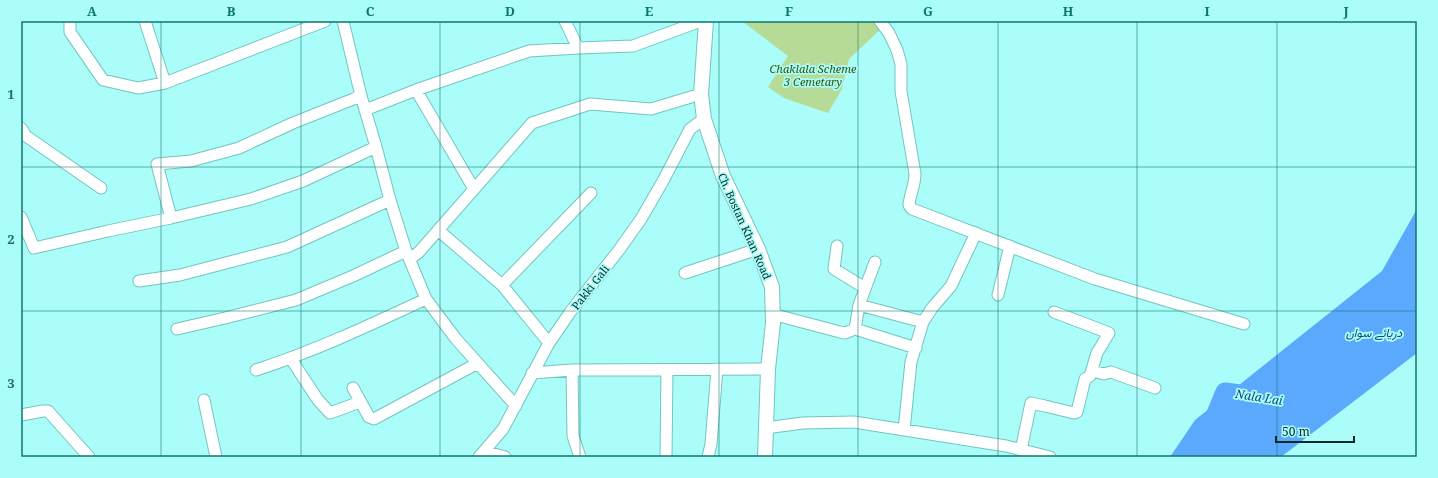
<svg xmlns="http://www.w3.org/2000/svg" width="1438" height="478" viewBox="0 0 1438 478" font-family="'Noto Serif',Vazirmatn,serif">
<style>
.green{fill:#b6db97}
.water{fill:#5aa9fc}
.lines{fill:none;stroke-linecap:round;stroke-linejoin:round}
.river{stroke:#5aa9fc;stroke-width:19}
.minor-casing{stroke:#73c4c0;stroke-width:13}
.major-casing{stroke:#73c4c0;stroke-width:16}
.minor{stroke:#fff;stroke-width:11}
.major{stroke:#fff;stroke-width:14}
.grid{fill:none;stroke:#0f766e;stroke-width:1;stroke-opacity:0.55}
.labels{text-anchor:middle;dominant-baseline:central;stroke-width:3.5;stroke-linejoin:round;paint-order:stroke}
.park-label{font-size:11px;font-style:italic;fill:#325309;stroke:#aafdf8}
.street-label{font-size:11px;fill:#052a28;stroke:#aafdf8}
.water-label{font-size:12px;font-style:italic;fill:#11487d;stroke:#aafdf8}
.neatline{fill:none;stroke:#0f766e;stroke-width:1.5}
.grid-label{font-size:13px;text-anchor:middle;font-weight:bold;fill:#0f766e}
</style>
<rect width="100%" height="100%" fill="#aafdf8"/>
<!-- green -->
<path class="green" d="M742,21H876L882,28L849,59L842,89L828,113L784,98L768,87L788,56Z"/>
<!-- water -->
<path class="water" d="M1417,209V353L1281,457H1170L1195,420L1382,271Z"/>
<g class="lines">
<!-- river -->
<path class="river" d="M1198,457L1225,392L1255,396"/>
<!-- minor casing -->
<g class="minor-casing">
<path id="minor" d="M70,21V32L103,80L138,88L165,83L145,21
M343,21L361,96L376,147L390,200L406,251L426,299L456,339L516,406
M565,21L578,48
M880,21L889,33L897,50L901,64V91L915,174C915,185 910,194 909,205L912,209L1095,279L1244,324
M165,83L325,21
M416,90L474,189
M365,110L416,90L529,51L578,48L633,46L701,21
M21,128L26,136L101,188
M21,217L34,248L108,231L171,218L251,199L303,181L376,147
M171,218L157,164L191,161L239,148L293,123L361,96
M438,230L502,285L549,343
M837,246L834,269L865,288
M410,259L419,252L532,123L590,104L651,109L701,94
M685,273L758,249
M139,281L180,275L287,247L390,200
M502,285L591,193
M998,295L1010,246
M859,305L923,322
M772,314L840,332L845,333L855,329L916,348
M177,329L225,318L296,300L353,276L406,251
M855,329L859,305L875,262
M291,359L318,400L330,413L360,402
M256,370C315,351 370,325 426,299
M572,370L573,436L580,457
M1092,371L1104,374L1111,372L1155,388
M532,373L572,370L768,369
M353,388L369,417L374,419L478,363
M204,400L216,457
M21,415L43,411H48L89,457
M765,428L803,423L854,422L1006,446L1050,457
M904,430L911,362L923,322L932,308L951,286L976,233
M1021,450L1031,403L1045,406L1074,413L1077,412L1085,379L1090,376L1097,353L1109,333L1054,312
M484,451L505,457
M479,457L503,429L549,343L571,311L619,250L641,219L663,181L690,129L704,119
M666,457L667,370
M708,457L711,444L717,369"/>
</g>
<!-- major casing -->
<g class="major-casing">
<path id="major" d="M706,21L701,94L704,119L723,176L758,249L772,287L773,323L768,369L765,457"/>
</g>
<!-- minor -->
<use href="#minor" class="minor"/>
<!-- major -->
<use href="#major" class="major"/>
</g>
<!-- grid -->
<path class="grid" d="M161,21V457M301,21V457M440,21V457M580,21V457M719,21V457M858,21V457M998,21V457M1137,21V457M1277,21V457M21,167H1417M21,311H1417"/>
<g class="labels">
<!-- park labels -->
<g class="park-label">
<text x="813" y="68">Chaklala Scheme<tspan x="813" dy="13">3 Cemetary</tspan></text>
</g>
<!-- street labels -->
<g class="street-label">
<text transform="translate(745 226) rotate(66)">Ch. Bostan Khan Road</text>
<text transform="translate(590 287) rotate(-52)">Pakki Gali</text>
</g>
<!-- water labels -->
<g class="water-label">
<text x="1374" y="332">دریائے سواں</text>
<text transform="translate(1259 397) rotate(9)">Nala Lai</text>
</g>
</g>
<!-- border -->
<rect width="1438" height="478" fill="none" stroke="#aafdf8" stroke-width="44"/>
<!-- scale -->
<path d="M1276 436v6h78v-6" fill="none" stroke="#052a28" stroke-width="2"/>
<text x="1282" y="436" font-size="12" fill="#052a28" stroke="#aafdf8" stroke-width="3" paint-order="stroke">50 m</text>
<rect x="22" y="22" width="1394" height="434" class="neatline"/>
<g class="grid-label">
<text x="92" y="16">A</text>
<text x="231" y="16">B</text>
<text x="370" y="16">C</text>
<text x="510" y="16">D</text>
<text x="649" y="16">E</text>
<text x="789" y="16">F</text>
<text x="928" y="16">G</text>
<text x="1068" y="16">H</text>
<text x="1207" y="16">I</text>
<text x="1346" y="16">J</text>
<text x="11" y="99">1</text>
<text x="11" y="244">2</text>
<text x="11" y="388">3</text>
</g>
</svg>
